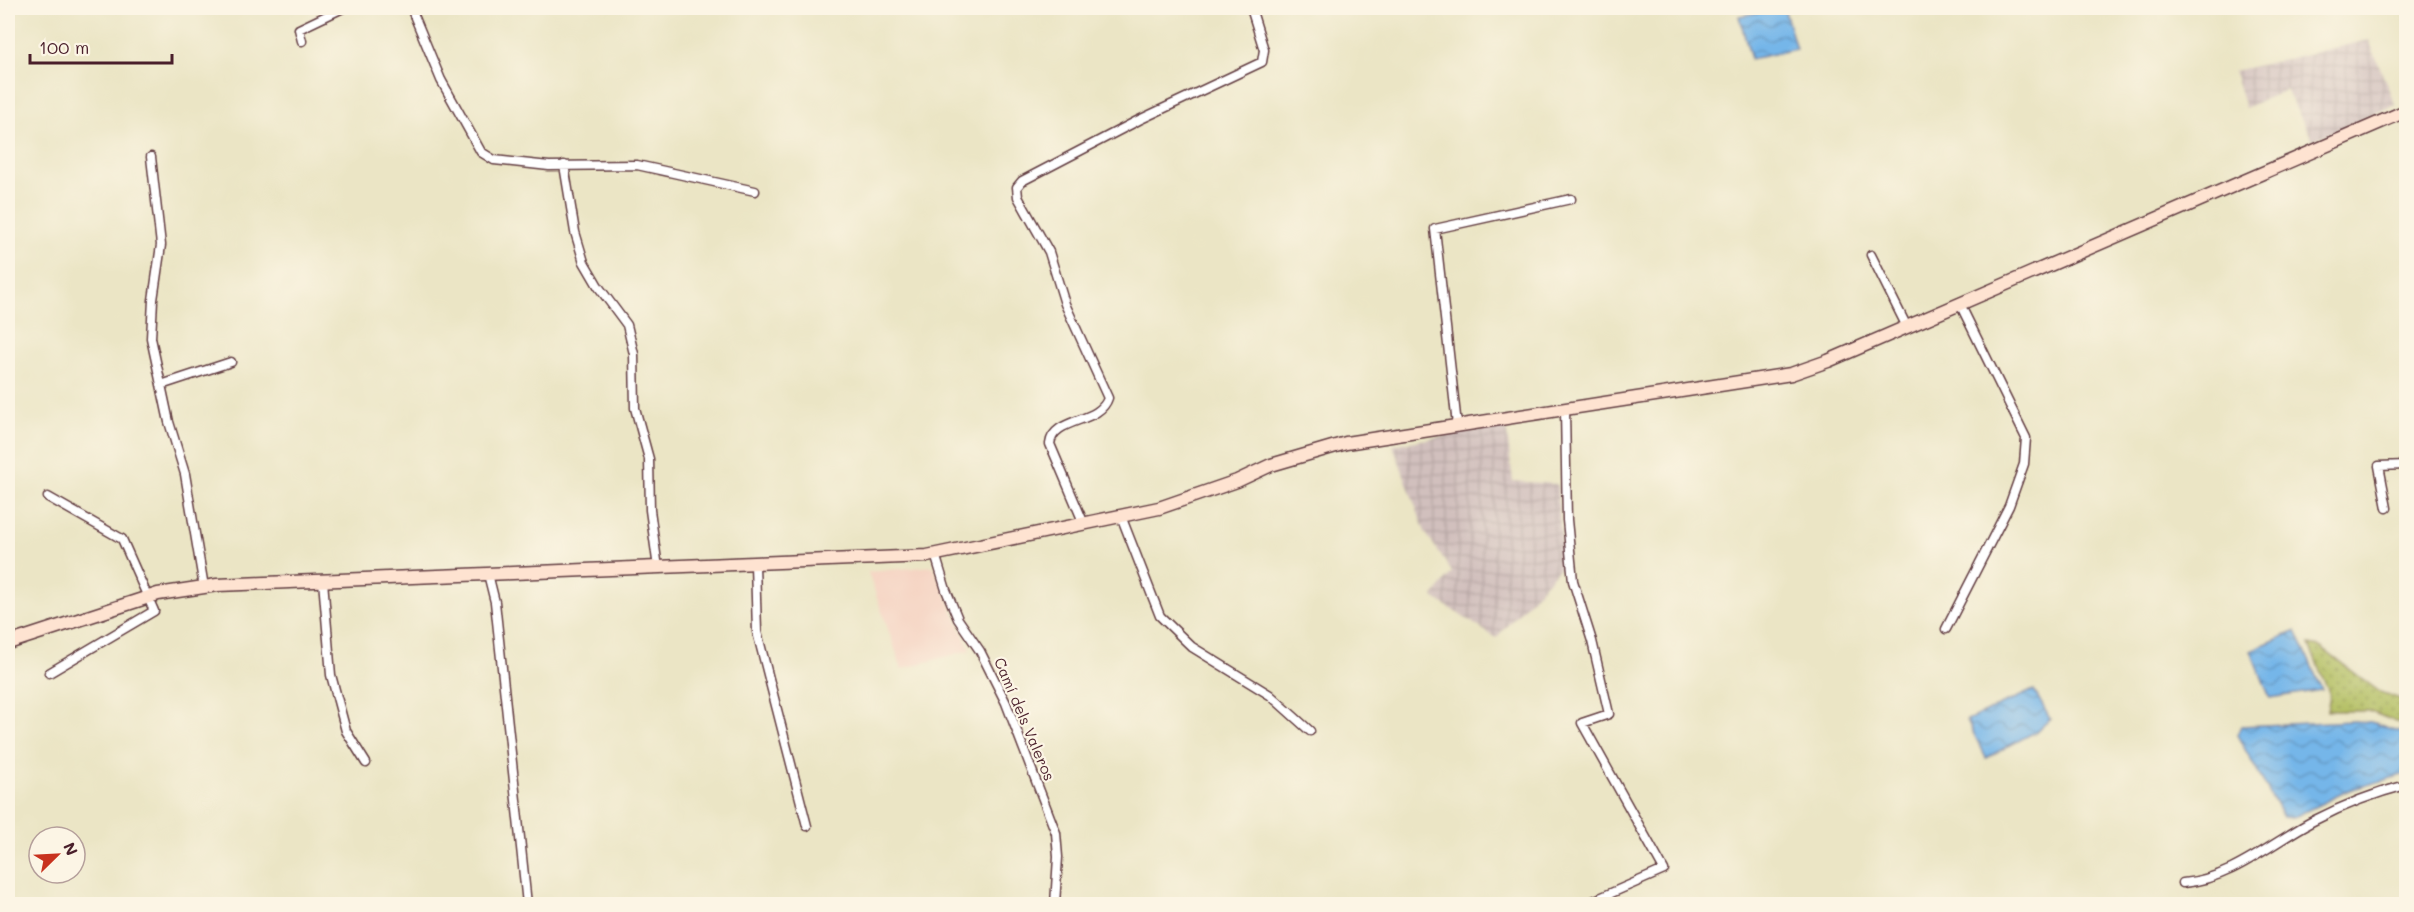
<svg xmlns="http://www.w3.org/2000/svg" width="2414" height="912" viewBox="0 0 2414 912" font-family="Mali,sans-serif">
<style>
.built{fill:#f5d3c2}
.industrial{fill:url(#industrial-grid)}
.grass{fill:url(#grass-dots);stroke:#7e6e45;stroke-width:1.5}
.water{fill:url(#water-waves);stroke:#606a8a;stroke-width:1.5}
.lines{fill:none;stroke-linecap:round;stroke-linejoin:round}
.minor-casing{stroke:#623d42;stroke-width:11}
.secondary-casing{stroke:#623d42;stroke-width:15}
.minor{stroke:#fff;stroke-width:8}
.secondary{stroke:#fee3d1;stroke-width:12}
.labels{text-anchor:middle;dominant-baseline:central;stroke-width:4.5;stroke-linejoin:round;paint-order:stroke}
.street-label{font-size:15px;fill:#4a1f2b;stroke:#fcf5e5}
</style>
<defs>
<pattern id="industrial-grid" width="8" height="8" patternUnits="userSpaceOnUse" patternTransform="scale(1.5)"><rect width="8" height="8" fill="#d1c0bd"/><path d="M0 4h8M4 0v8" fill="none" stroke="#b5a5a3"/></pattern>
<pattern id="grass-dots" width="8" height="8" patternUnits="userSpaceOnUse" patternTransform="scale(1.5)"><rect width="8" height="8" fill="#b1bd5f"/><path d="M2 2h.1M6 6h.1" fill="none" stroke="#92994f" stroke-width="1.8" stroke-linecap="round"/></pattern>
<pattern id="water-waves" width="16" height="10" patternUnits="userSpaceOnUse" patternTransform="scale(1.5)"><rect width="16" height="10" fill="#75b6e9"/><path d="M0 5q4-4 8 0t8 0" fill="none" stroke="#6293bd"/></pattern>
</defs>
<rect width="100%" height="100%" fill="#fcf5e5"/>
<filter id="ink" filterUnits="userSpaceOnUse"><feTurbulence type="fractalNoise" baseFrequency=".0167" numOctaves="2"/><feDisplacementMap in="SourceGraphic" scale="12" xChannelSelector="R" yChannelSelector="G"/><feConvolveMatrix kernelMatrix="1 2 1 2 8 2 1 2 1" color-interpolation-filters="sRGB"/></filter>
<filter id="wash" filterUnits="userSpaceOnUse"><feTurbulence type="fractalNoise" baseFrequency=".008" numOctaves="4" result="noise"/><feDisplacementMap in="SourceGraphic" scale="24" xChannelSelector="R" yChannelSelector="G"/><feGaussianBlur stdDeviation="1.35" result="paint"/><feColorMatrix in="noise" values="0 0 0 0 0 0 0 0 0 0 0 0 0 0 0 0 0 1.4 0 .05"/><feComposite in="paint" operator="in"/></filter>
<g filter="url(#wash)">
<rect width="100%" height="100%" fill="#ebe5c5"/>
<!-- built -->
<path class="built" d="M933,566L970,650L902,669L868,572Z"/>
<!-- industrial -->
<path class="industrial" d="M2369,40L2395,105L2313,140L2286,90L2245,108L2234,71Z
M1506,425L1513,481L1557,484L1563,564L1496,638L1433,597L1452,572L1425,532L1393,445Z"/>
<!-- grass -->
<path class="grass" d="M2309,645L2320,647L2380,692L2406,701V726L2369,711H2327L2330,695Z"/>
<!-- water -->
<path class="water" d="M1784,8L1796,49L1751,59L1739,16Z
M2296,631L2322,690L2270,698L2251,650Z
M2034,690L2050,719L2037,731L1986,758L1967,720Z
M2354,721L2371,722L2406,734V774L2349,790L2292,818L2283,817L2237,735L2241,726Z"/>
</g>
<g filter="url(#ink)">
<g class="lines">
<!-- minor casing -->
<g class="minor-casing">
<path id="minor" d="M411,8L441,80L481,152L494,160L549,166L637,165L755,191
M302,41L299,29L343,8
M151,157L161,245L153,300L151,338L169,422L185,474L204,587
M564,165L575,232L584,262L598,286L627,325L634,354L635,408L649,459L650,510L658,568
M1871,255L1907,327
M161,385L231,362
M1565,410L1567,520L1573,581L1592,641L1609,714L1582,723L1664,870L1586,904
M1457,425L1435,229L1571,199
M48,497L122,539L154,611L49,673
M2387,508L2379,466L2406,465
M1121,516L1160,616L1192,647L1270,695L1310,731
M1084,524L1050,444C1053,417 1100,424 1108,398L1065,304L1049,252L1018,197L1017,187L1022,181L1139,120L1262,62L1264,50L1251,8
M935,554L946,590L958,619L980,651L1006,703L1056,833L1058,857L1055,904
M755,564L757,632L807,826
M488,574L495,602L527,904
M323,581L331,675L346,731L366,763
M1946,629L2009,506L2024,464L2026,438L1960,304
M2183,883C2233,879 2272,842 2315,820C2344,805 2375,793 2406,785"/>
</g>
<!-- secondary casing -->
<g class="secondary-casing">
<path id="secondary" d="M8,643L158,594L217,585L927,556L1159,508L1237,481L1271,465L1346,443L1791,374L1828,361L2406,111"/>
</g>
<!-- minor -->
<use href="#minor" class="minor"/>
<!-- secondary -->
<use href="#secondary" class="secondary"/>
</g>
</g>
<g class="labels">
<!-- street labels -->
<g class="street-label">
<text transform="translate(1025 719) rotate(67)">Camí dels Valeros</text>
</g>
</g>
<!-- margin -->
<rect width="2414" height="912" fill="none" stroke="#fcf5e5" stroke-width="30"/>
<!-- north arrow -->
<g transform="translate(57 855) rotate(66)"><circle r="28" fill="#fcf5e5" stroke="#b59f9b" stroke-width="1.5"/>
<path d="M0-4.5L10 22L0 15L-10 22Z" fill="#c8321e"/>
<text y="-9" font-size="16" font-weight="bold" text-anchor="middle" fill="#4a1f2b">N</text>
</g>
<!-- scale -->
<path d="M30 54v9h142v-9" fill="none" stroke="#4a1f2b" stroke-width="3"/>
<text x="39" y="54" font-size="18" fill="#4a1f2b" stroke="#fcf5e5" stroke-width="4.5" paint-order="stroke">100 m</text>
</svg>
